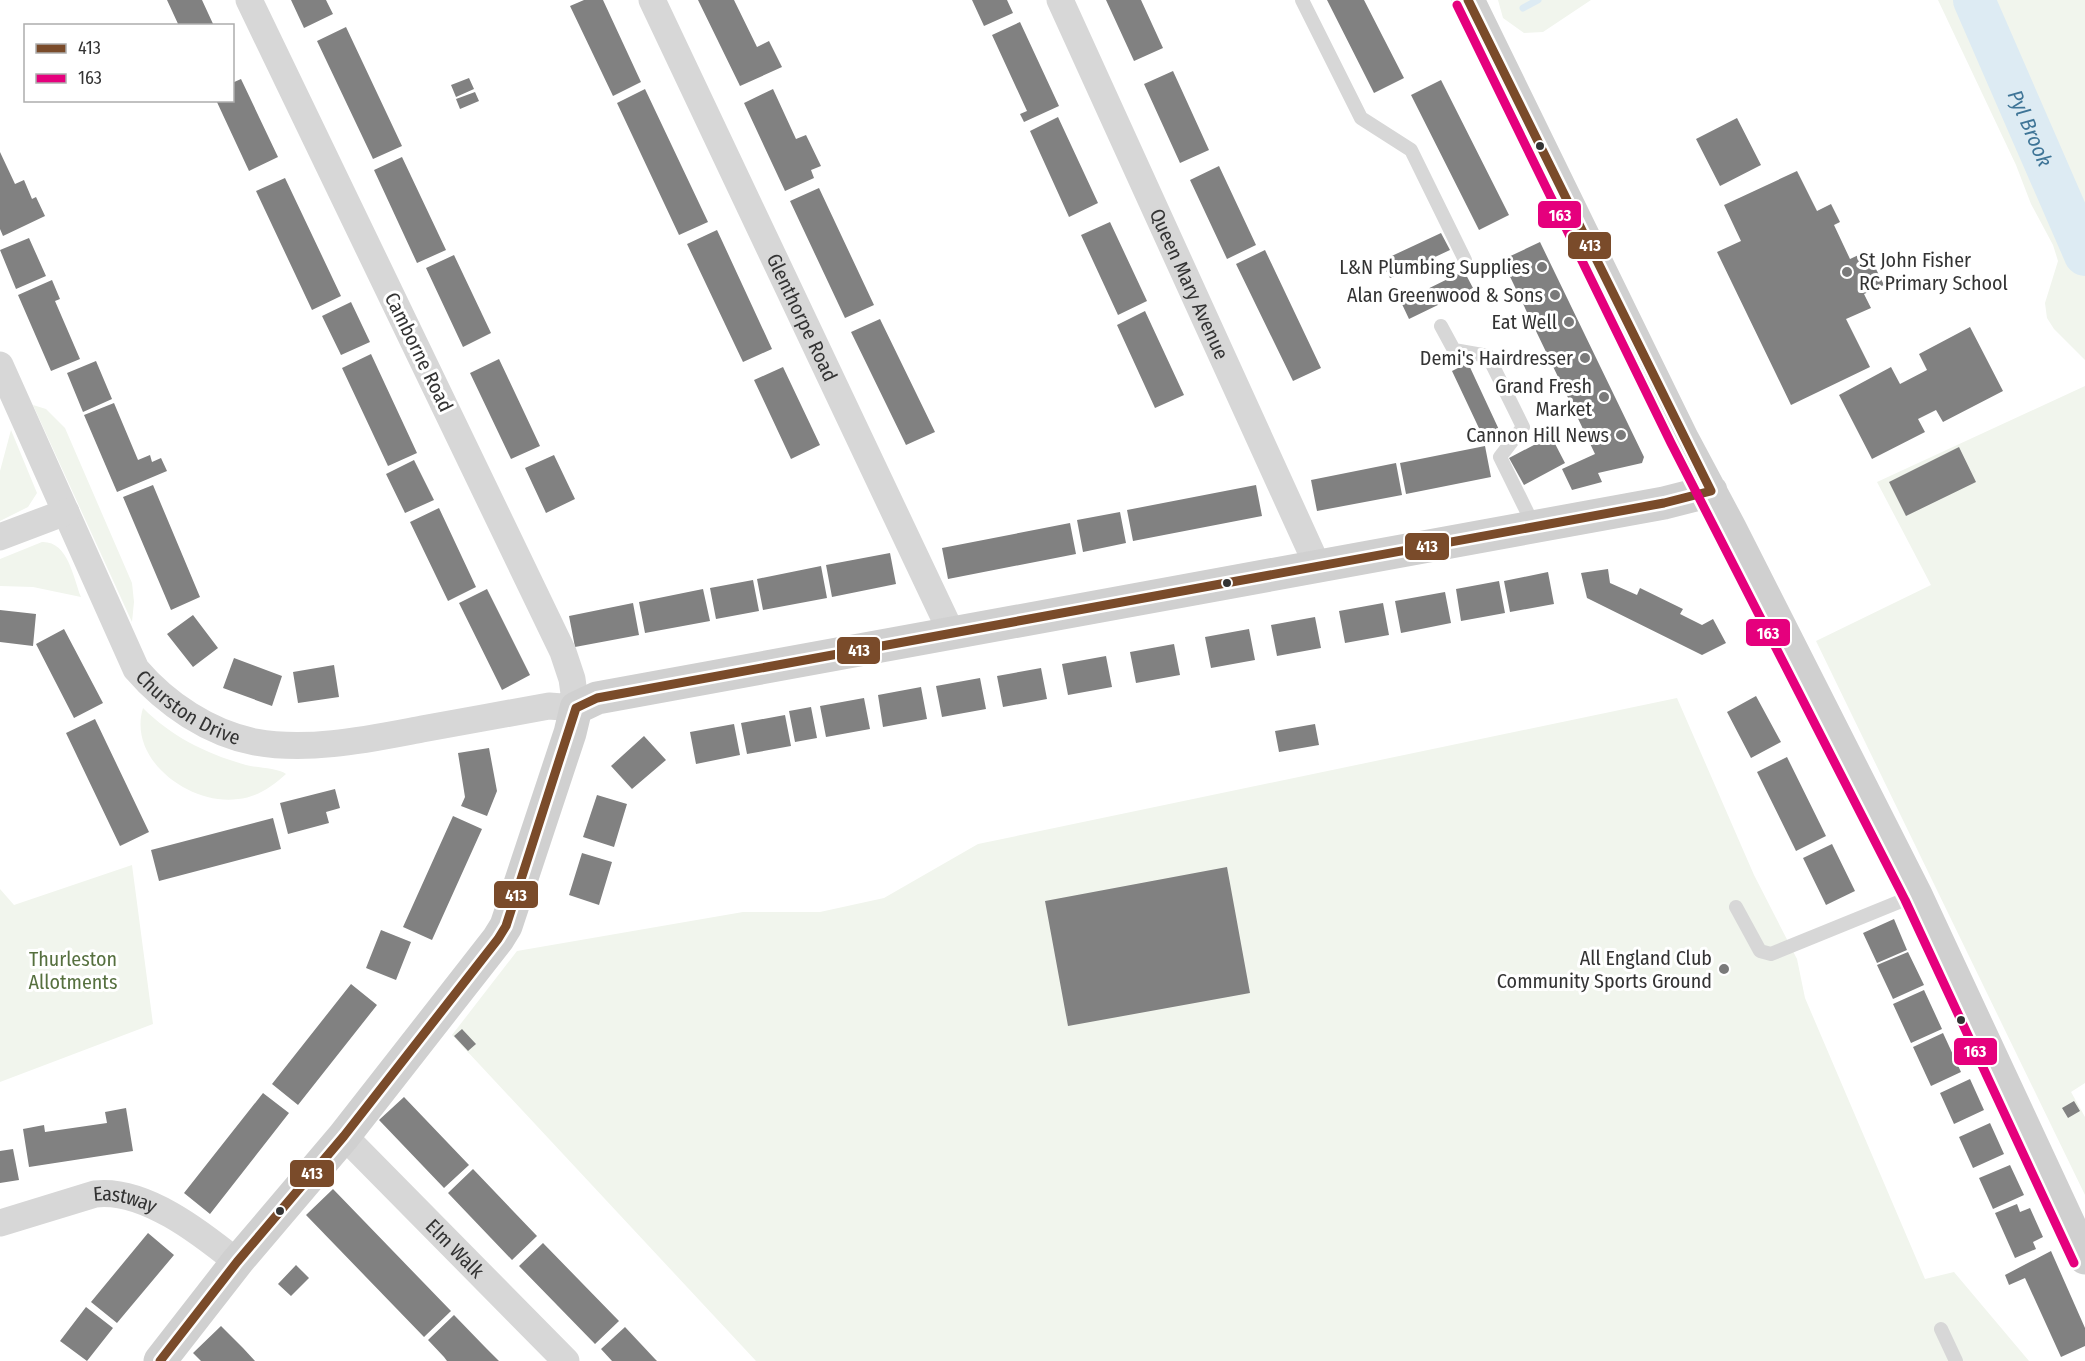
<svg xmlns="http://www.w3.org/2000/svg" width="2085" height="1361" viewBox="0 0 2085 1361" font-family="'Fira Sans Condensed',sans-serif">
<style>
.green{fill:#f1f5ed}
.lines{fill:none;stroke-linecap:round;stroke-linejoin:round}
.stream{stroke:#ddebf3;stroke-width:7}
.river{stroke:#ddebf3;stroke-width:42}
.building{fill:#818181}
.lane{stroke:#d7d7d7;stroke-width:14}
.street{stroke:#d7d7d7;stroke-width:27}
.secondary{stroke:#d0d0d0;stroke-width:33}
.bus-1-casing{stroke:#fff;stroke-width:14}
.bus-2-casing{stroke:#fff;stroke-width:14}
.bus-1{stroke:#7a4b2a;stroke-width:9}
.bus-2{stroke:#e5007d;stroke-width:9}
.bus-dot{fill:#333;stroke:#fff;stroke-width:2}
.poi-dot{fill:#7a7a7a;stroke:#fff;stroke-width:2}
.labels{text-anchor:middle;dominant-baseline:central;stroke-width:6;stroke-linejoin:round;paint-order:stroke}
.poi-label{font-size:20px;fill:#333;stroke:#fff;text-anchor:end}
.street-label{font-size:20px;fill:#333;stroke:#fff}
.park-label{font-size:20px;fill:#56703f;stroke:#fff}
.water-label{font-size:21px;font-style:italic;fill:#3f7597;stroke:#fff}
.line-badge{stroke:#fff;stroke-width:2}
.badge-label{font-size:16px;text-anchor:middle;font-weight:bold;fill:#fff}
</style>
<rect width="100%" height="100%" fill="#fff"/>
<!-- green -->
<path class="green" d="M1498,0H1591L1543,32L1524,33L1503,18Z
M1938,0H2085V360L2054,329L2047,318L2045,303L2058,261L2053,245L2031,204L2016,165Z
M2085,386V1083L2071,1092L2085,1117V1195L1816,641L1931,585L1877,482Z
M33,405L46,409L65,428L132,583L134,602L132,622Z
M11,430L37,493L28,507L0,521V471Z
M42,542C68,541 73,577 81,597L33,587L0,586V559Z
M1677,698L1754,875L1797,959L1805,998L1925,1279L1954,1272L2029,1361H756L452,1035L517,951L743,912H820L884,898L978,844Z
M143,708C172,737 207,754 246,765C257,768 278,768 286,774C272,787 257,797 238,799C191,806 127,760 143,708Z
M132,865L153,1024L0,1082V889L14,905Z"/>
<g class="lines">
<!-- stream -->
<path class="stream" d="M1523,8L1538,0"/>
<!-- river -->
<path class="river" id="s1" d="M1974,0L2085,255"/>
</g>
<!-- building -->
<path class="building" d="M167,0H202L214,26H179Z
M291,0H326L333,14L304,28Z
M584,0H603L641,82L613,96L570,6Z
M698,0H734L757,47L769,41L782,67L740,86Z
M972,0H1007L1013,13L984,26Z
M1106,0H1141L1163,48L1134,61Z
M1327,0H1364L1404,78L1374,93Z
M1020,22L1059,106L1024,122L1020,114L1027,111L992,35Z
M346,27L402,146L373,159L317,41Z
M1173,71L1209,150L1180,163L1144,84Z
M469,78L474,89L456,97L451,85Z
M241,79L278,157L249,171L216,100H232V83Z
M1441,80L1509,215L1479,230L1411,95Z
M645,89L708,222L679,235L617,103Z
M773,89L796,139L806,135L821,166L811,170L814,178L785,191L744,103Z
M475,92L479,101L460,109L456,99Z
M1058,117L1098,203L1069,217L1030,131Z
M1737,118L1761,165L1720,186L1696,139Z
M0,152L15,184L24,180L32,199L36,197L45,216L3,236L0,229Z
M402,157L446,250L417,263L374,170Z
M1219,166L1256,245L1227,259L1190,180Z
M1797,171L1817,211L1831,204L1840,222L1834,225L1850,259L1867,251L1884,285L1864,294L1871,308L1846,319L1870,367L1791,405L1717,252L1741,241L1724,205Z
M285,178L341,296L312,310L256,191Z
M819,188L874,305L845,318L790,201Z
M1110,222L1147,301L1118,315L1081,235Z
M717,230L772,349L743,362L687,244Z
M1441,233L1450,250L1390,278L1381,261Z
M29,238L46,276L16,289L0,250Z
M1540,242L1644,457L1642,463L1598,473L1602,482L1572,490L1562,469L1595,454L1502,260Z
M1265,250L1321,368L1293,381L1236,264Z
M454,255L491,333L463,347L426,268Z
M1464,271L1473,288L1409,319L1401,302Z
M52,280L60,299L55,301L80,359L51,371L18,295Z
M351,302L370,342L341,355L322,316Z
M1145,311L1184,395L1155,408L1117,325Z
M880,319L935,432L906,445L851,332Z
M1970,327L2003,391L1943,422L1936,410L1918,419L1925,432L1872,459L1839,395L1891,367L1900,384L1927,370L1919,354Z
M371,354L417,453L388,466L342,368Z
M499,359L540,446L511,459L470,373Z
M96,361L112,399L83,412L67,373Z
M1468,363L1501,434L1485,441L1452,371Z
M783,367L820,445L791,459L754,380Z
M114,403L138,460L150,455L152,462L161,458L167,471L117,492L84,415Z
M1551,436L1565,463L1524,485L1509,458Z
M1485,446L1491,477L1406,494L1400,463Z
M1959,447L1976,482L1906,516L1889,482Z
M554,455L575,499L546,513L525,468Z
M414,460L434,500L405,513L386,474Z
M1396,463L1402,495L1317,511L1311,480Z
M153,485L200,597L171,610L123,497Z
M1256,485L1262,516L1133,541L1127,510Z
M439,508L476,587L448,601L410,522Z
M1120,512L1126,543L1083,552L1077,520Z
M1070,523L1076,554L948,579L942,548Z
M890,553L896,584L832,597L826,565Z
M821,566L827,598L763,610L757,579Z
M1608,569L1610,583L1637,595L1640,588L1683,609L1680,614L1702,625L1713,619L1726,643L1702,655L1587,598L1581,573Z
M1548,572L1554,604L1510,612L1504,581Z
M753,580L759,611L716,619L710,588Z
M1499,581L1505,613L1461,621L1456,589Z
M487,589L530,675L502,690L459,603Z
M703,589L710,621L645,633L639,602Z
M1445,592L1451,623L1401,633L1395,601Z
M633,603L639,635L575,647L569,616Z
M1383,603L1389,635L1345,643L1339,611Z
M0,610L36,614L33,646L0,642Z
M193,615L218,648L193,667L167,634Z
M1315,617L1321,648L1277,656L1271,625Z
M64,629L103,703L74,718L36,644Z
M1249,629L1255,660L1211,668L1205,637Z
M1174,644L1180,675L1136,683L1130,652Z
M1106,656L1112,687L1068,695L1062,664Z
M234,658L282,676L272,706L223,688Z
M334,665L339,697L298,703L293,672Z
M1041,668L1047,699L1003,707L997,676Z
M980,678L986,709L942,717L936,686Z
M921,687L927,719L883,727L878,695Z
M1756,696L1781,742L1751,758L1727,712Z
M864,698L870,729L826,737L820,706Z
M811,707L817,738L795,742L789,711Z
M785,715L791,746L747,754L741,723Z
M95,719L149,832L120,846L66,733Z
M734,724L740,755L696,764L690,732Z
M1315,724L1319,745L1279,752L1275,731Z
M644,736L666,760L632,789L611,766Z
M489,748L497,791L487,816L461,806L465,797L458,753Z
M1787,757L1826,836L1796,851L1757,772Z
M335,789L340,808L326,812L329,823L288,834L280,803Z
M597,795L627,804L614,847L583,837Z
M453,816L482,829L432,940L403,927Z
M273,818L281,849L159,881L151,850Z
M1832,844L1855,891L1826,905L1803,858Z
M582,853L612,862L599,905L569,895Z
M1227,867L1250,993L1068,1026L1045,901Z
M1894,919L1907,950L1877,963L1863,933Z
M381,930L411,942L396,980L366,968Z
M1908,952L1924,985L1893,999L1877,965Z
M351,984L377,1005L298,1105L272,1084Z
M1924,990L1942,1029L1911,1043L1893,1004Z
M462,1029L476,1044L468,1051L454,1036Z
M1943,1033L1961,1072L1931,1086L1913,1047Z
M1970,1079L1984,1110L1954,1124L1940,1093Z
M263,1093L289,1113L210,1214L184,1193Z
M404,1097L469,1165L444,1188L379,1120Z
M2074,1101L2080,1111L2068,1118L2062,1108Z
M126,1108L133,1151L29,1167L23,1129L44,1125L45,1132L107,1123L105,1112Z
M1990,1123L2004,1154L1973,1168L1959,1137Z
M13,1149L19,1180L0,1183V1151Z
M2010,1165L2024,1195L1993,1209L1979,1178Z
M473,1169L537,1236L512,1260L448,1193Z
M333,1189L451,1311L424,1337L306,1215Z
M2017,1204L2020,1212L2030,1208L2043,1237L2033,1242L2036,1249L2015,1258L1995,1213Z
M148,1233L174,1255L117,1323L91,1302Z
M543,1243L619,1321L595,1344L519,1266Z
M2051,1251L2085,1328V1346L2061,1357L2025,1278L2009,1285L2005,1275Z
M296,1265L309,1278L291,1296L278,1284Z
M86,1307L113,1328L87,1361L60,1341Z
M454,1315L485,1347L499,1361H447L444,1357L428,1340Z
M221,1326L243,1348L255,1361H201L193,1353Z
M625,1327L655,1359L657,1361H612L601,1349Z"/>
<g class="lines">
<!-- lane -->
<path class="lane" d="M1302,0L1361,118L1411,150L1465,260
M1441,326L1454,350L1488,356L1523,427L1500,457L1534,526
M1736,907L1760,951L1771,954L1916,895
M1941,1329L1956,1361"/>
<!-- street -->
<g class="street">
<path id="s2" d="M652,0L952,634"/>
<path id="s3" d="M1060,0L1318,567"/>
<path id="s4" d="M0,365L136,669C166,704 209,733 255,742C309,752 369,739 422,729C464,721 507,714 549,706L576,708L572,679L563,652L249,0"/>
<path d="M0,537L66,512"/>
<path id="s5" d="M344,1136L566,1361"/>
<path id="s6" d="M0,1223L95,1194C144,1188 201,1233 237,1262"/>
</g>
<!-- secondary -->
<path class="secondary" d="M1468,0L1682,438L1730,528L1916,895L2085,1258
M160,1361L237,1262L344,1136L498,939L506,926L570,733L576,708L597,698L1664,503L1711,491"/>
<!-- bus-1 casing -->
<g class="bus-1-casing">
<path id="bus-1" d="M1468,0L1711,491
M576,708L597,698L1664,503L1711,491
M160,1361L237,1262L344,1136L498,939L506,926L576,708"/>
</g>
<!-- bus-2 casing -->
<g class="bus-2-casing">
<path id="bus-2" d="M1457,5L1671,443L1905,900L2074,1263"/>
</g>
<!-- bus-1 -->
<use href="#bus-1" class="bus-1"/>
<!-- bus-2 -->
<use href="#bus-2" class="bus-2"/>
</g>
<!-- markers -->
<g class="bus-dot">
<circle cx="1540" cy="146" r="5"/>
<circle cx="1227" cy="583" r="5"/>
<circle cx="1961" cy="1020" r="5"/>
<circle cx="280" cy="1211" r="5"/>
</g>
<g class="poi-dot">
<circle cx="1542" cy="267" r="6"/>
<circle cx="1847" cy="272" r="6"/>
<circle cx="1555" cy="295" r="6"/>
<circle cx="1569" cy="322" r="6"/>
<circle cx="1585" cy="358" r="6"/>
<circle cx="1604" cy="397" r="6"/>
<circle cx="1621" cy="435" r="6"/>
<circle cx="1724" cy="969" r="6"/>
</g>
<g class="labels">
<!-- poi labels -->
<g class="poi-label">
<text x="1859" y="260" text-anchor="start">St John Fisher<tspan x="1859" dy="23">RC Primary School</tspan></text>
<text x="1530" y="267">L&amp;N Plumbing Supplies</text>
<text x="1543" y="295">Alan Greenwood &amp; Sons</text>
<text x="1557" y="322">Eat Well</text>
<text x="1573" y="358">Demi's Hairdresser</text>
<text x="1592" y="386">Grand Fresh<tspan x="1592" dy="23">Market</tspan></text>
<text x="1609" y="435">Cannon Hill News</text>
<text x="1712" y="958">All England Club<tspan x="1712" dy="23">Community Sports Ground</tspan></text>
</g>
<!-- street labels -->
<g class="street-label">
<text stroke="none"><textPath href="#s3" startOffset="312">Queen Mary Avenue</textPath></text>
<text stroke="none"><textPath href="#s2" startOffset="351">Glenthorpe Road</textPath></text>
<text transform="translate(419 352) rotate(64)">Camborne Road</text>
<text stroke="none"><textPath href="#s4" startOffset="399">Churston Drive</textPath></text>
<text stroke="none"><textPath href="#s6" startOffset="130">Eastway</textPath></text>
<text stroke="none"><textPath href="#s5" startOffset="158">Elm Walk</textPath></text>
</g>
<!-- park labels -->
<g class="park-label">
<text x="73" y="959">Thurleston<tspan x="73" dy="23">Allotments</tspan></text>
</g>
<!-- water labels -->
<g class="water-label">
<text stroke="none"><textPath href="#s1" startOffset="140">Pyl Brook</textPath></text>
</g>
</g>
<g class="line-badge">
<rect x="1537" y="200" width="45" height="29" rx="6" fill="#e5007d"/>
<rect x="1567" y="231" width="45" height="29" rx="6" fill="#7a4b2a"/>
<rect x="1404" y="532" width="46" height="29" rx="6" fill="#7a4b2a"/>
<rect x="1745" y="618" width="46" height="29" rx="6" fill="#e5007d"/>
<rect x="836" y="636" width="45" height="29" rx="6" fill="#7a4b2a"/>
<rect x="493" y="880" width="46" height="29" rx="6" fill="#7a4b2a"/>
<rect x="1953" y="1037" width="45" height="29" rx="6" fill="#e5007d"/>
<rect x="289" y="1159" width="46" height="29" rx="6" fill="#7a4b2a"/>
</g>
<g class="badge-label">
<text x="1560" y="221">163</text>
<text x="1590" y="251">413</text>
<text x="1427" y="552">413</text>
<text x="1768" y="639">163</text>
<text x="859" y="656">413</text>
<text x="516" y="901">413</text>
<text x="1975" y="1057">163</text>
<text x="312" y="1179">413</text>
</g>
<!-- legend -->
<rect x="24" y="24" width="210" height="78" fill="#ffffff" stroke="#adadad" stroke-width="1.5"/>
<rect x="36" y="44" width="30" height="9" fill="#7a4b2a" stroke="#adadad" stroke-width="1.5"/>
<text x="78" y="54" font-size="18" fill="#333333">413</text>
<rect x="36" y="74" width="30" height="9" fill="#e5007d" stroke="#adadad" stroke-width="1.5"/>
<text x="78" y="84" font-size="18" fill="#333333">163</text>
</svg>
